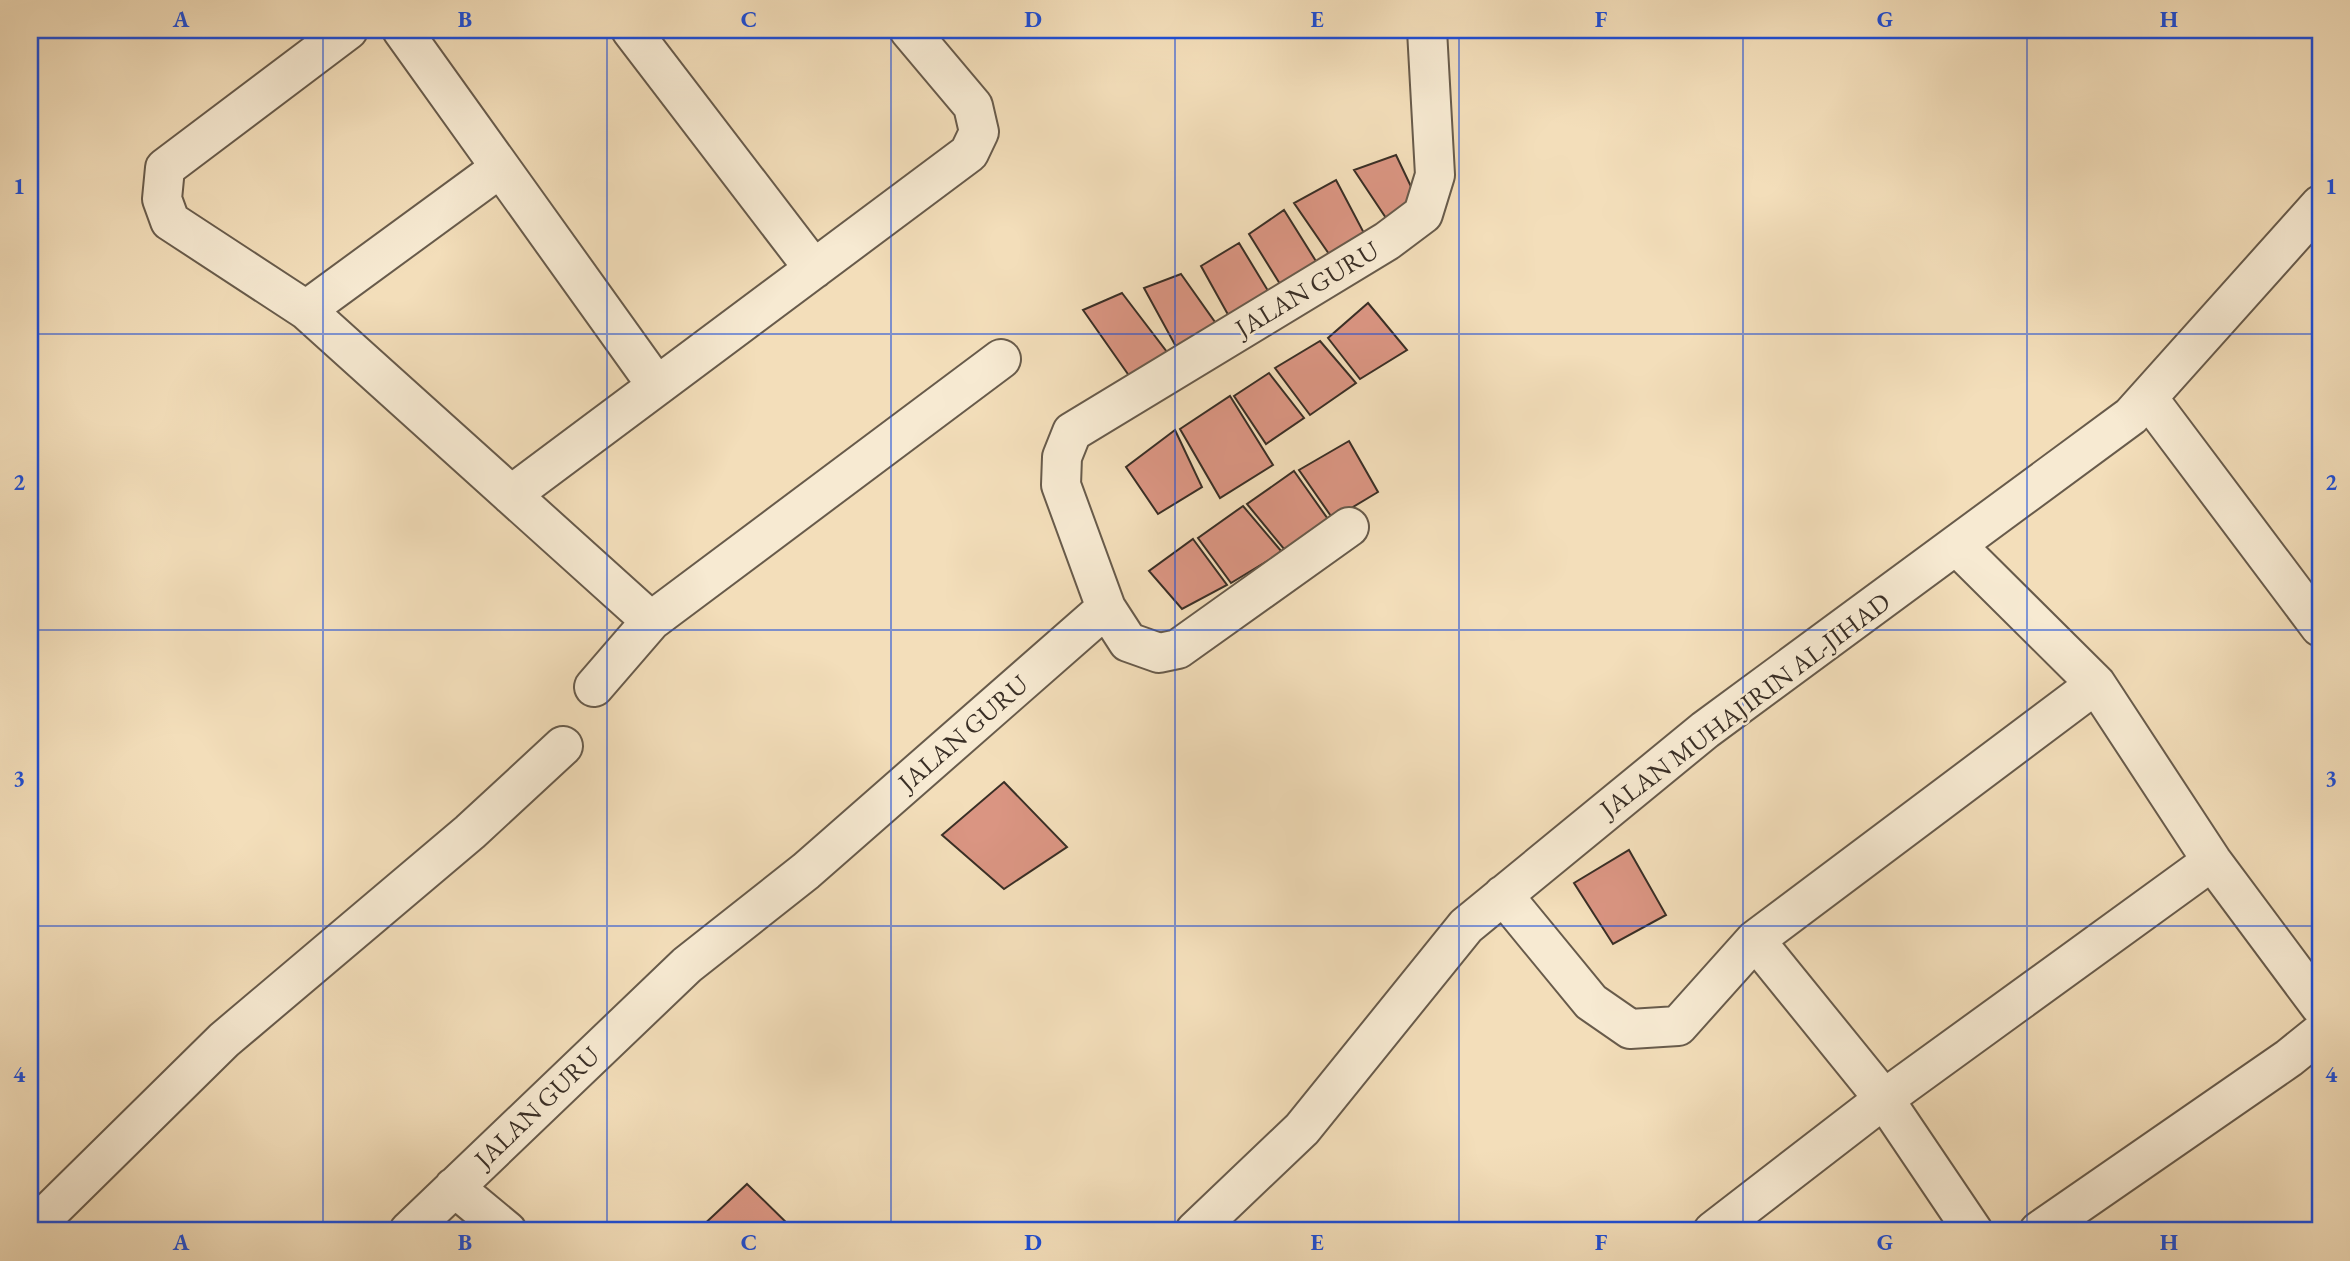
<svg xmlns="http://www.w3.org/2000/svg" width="2350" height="1261" viewBox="0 0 2350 1261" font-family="'EB Garamond',serif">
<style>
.building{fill:#da9582;stroke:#3a2f26;stroke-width:2}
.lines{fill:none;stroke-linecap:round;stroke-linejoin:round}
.minor-casing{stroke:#685b4b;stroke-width:42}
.minor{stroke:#f7ead2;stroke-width:38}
.grid{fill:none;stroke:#1d4ed8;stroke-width:2;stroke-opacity:0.55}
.labels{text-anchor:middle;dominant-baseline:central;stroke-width:5;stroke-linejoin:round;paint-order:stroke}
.street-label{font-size:26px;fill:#3a2f26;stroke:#f7ead2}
.neatline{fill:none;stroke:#1d4ed8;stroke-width:2.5}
.grid-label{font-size:23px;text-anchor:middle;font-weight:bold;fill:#1d4ed8}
</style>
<rect width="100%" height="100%" fill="#f3deba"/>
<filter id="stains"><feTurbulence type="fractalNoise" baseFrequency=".00286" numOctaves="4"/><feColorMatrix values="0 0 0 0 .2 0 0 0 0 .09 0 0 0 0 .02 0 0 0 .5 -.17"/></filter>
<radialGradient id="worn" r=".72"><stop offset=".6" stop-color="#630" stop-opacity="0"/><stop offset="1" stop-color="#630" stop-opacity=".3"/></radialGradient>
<!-- building -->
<path class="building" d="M1396,155L1416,197L1388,221L1354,170Z
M1336,180L1365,235L1329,254L1294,203Z
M1284,210L1319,266L1280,284L1249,234Z
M1239,243L1273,299L1231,320L1201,266Z
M1181,274L1222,332L1180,354L1144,288Z
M1122,293L1170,356L1130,377L1083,310Z
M1368,303L1407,350L1360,379L1328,338Z
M1320,341L1356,383L1310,415L1275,368Z
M1269,373L1304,418L1266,444L1234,396Z
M1230,396L1273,465L1220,498L1180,429Z
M1175,430L1202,487L1158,514L1126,467Z
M1349,441L1378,492L1333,519L1299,470Z
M1294,471L1330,522L1284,549L1247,504Z
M1243,506L1282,552L1231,583L1198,538Z
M1193,539L1227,585L1182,609L1149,571Z
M1004,782L1067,847L1004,889L942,835Z
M1629,850L1666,915L1613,944L1574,883Z
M747,1184L795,1231H697Z"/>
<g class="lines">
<!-- minor casing -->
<g class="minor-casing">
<path id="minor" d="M348,30L165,168L162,199L170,221L306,310L651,621L594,687
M402,30L657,386
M631,30L814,269
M306,310L500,168
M2148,398L2320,627
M511,495L969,153L979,132L973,106L909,30
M1956,545L2096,684L2212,861L2320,1006
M1106,608L1128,642L1159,653L1178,649L1349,527
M651,621L1001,359
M1503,895L1591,1002L1630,1029L1678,1026L1755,940L2096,684
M1755,940L1884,1099L1973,1231
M454,1187L507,1231
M30,1231L224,1040L470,832L563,746
M409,1231L687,965L806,871L1106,608L1061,485L1062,457L1072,432L1387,241L1423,214L1435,175L1427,30
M1195,1231L1302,1129L1466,926L1705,730L2131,416L2320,205
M1713,1231L1884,1099L2212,861
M2039,1231L2289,1058L2320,1033"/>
</g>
<!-- minor -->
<use href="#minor" class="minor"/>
</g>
<!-- grid -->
<path class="grid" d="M323,30V1231M607,30V1231M891,30V1231M1175,30V1231M1459,30V1231M1743,30V1231M2027,30V1231M30,334H2320M30,630H2320M30,926H2320"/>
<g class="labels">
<!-- street labels -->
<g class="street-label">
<text transform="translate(1307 289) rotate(-31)">JALAN GURU</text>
<text transform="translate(1745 705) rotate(-37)">JALAN MUHAJIRIN AL-JIHAD</text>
<text transform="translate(963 733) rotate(-41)">JALAN GURU</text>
<text transform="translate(537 1107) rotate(-44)">JALAN GURU</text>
</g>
</g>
<!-- margin -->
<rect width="2350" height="1261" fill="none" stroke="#f3deba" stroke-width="77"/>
<rect x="38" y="38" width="2274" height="1184" class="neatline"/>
<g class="grid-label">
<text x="181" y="27">A</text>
<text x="465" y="27">B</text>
<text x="749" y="27">C</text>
<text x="1033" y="27">D</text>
<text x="1317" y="27">E</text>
<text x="1601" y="27">F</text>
<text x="1885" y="27">G</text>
<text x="2169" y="27">H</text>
<text x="19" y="194">1</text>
<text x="2331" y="194">1</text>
<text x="19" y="490">2</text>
<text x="2331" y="490">2</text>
<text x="19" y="786">3</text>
<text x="2331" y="786">3</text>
<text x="19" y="1082">4</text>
<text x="2331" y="1082">4</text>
<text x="181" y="1250">A</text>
<text x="465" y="1250">B</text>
<text x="749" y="1250">C</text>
<text x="1033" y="1250">D</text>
<text x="1317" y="1250">E</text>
<text x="1601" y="1250">F</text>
<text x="1885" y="1250">G</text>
<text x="2169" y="1250">H</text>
</g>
<rect width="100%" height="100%" filter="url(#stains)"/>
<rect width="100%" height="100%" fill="url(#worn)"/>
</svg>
